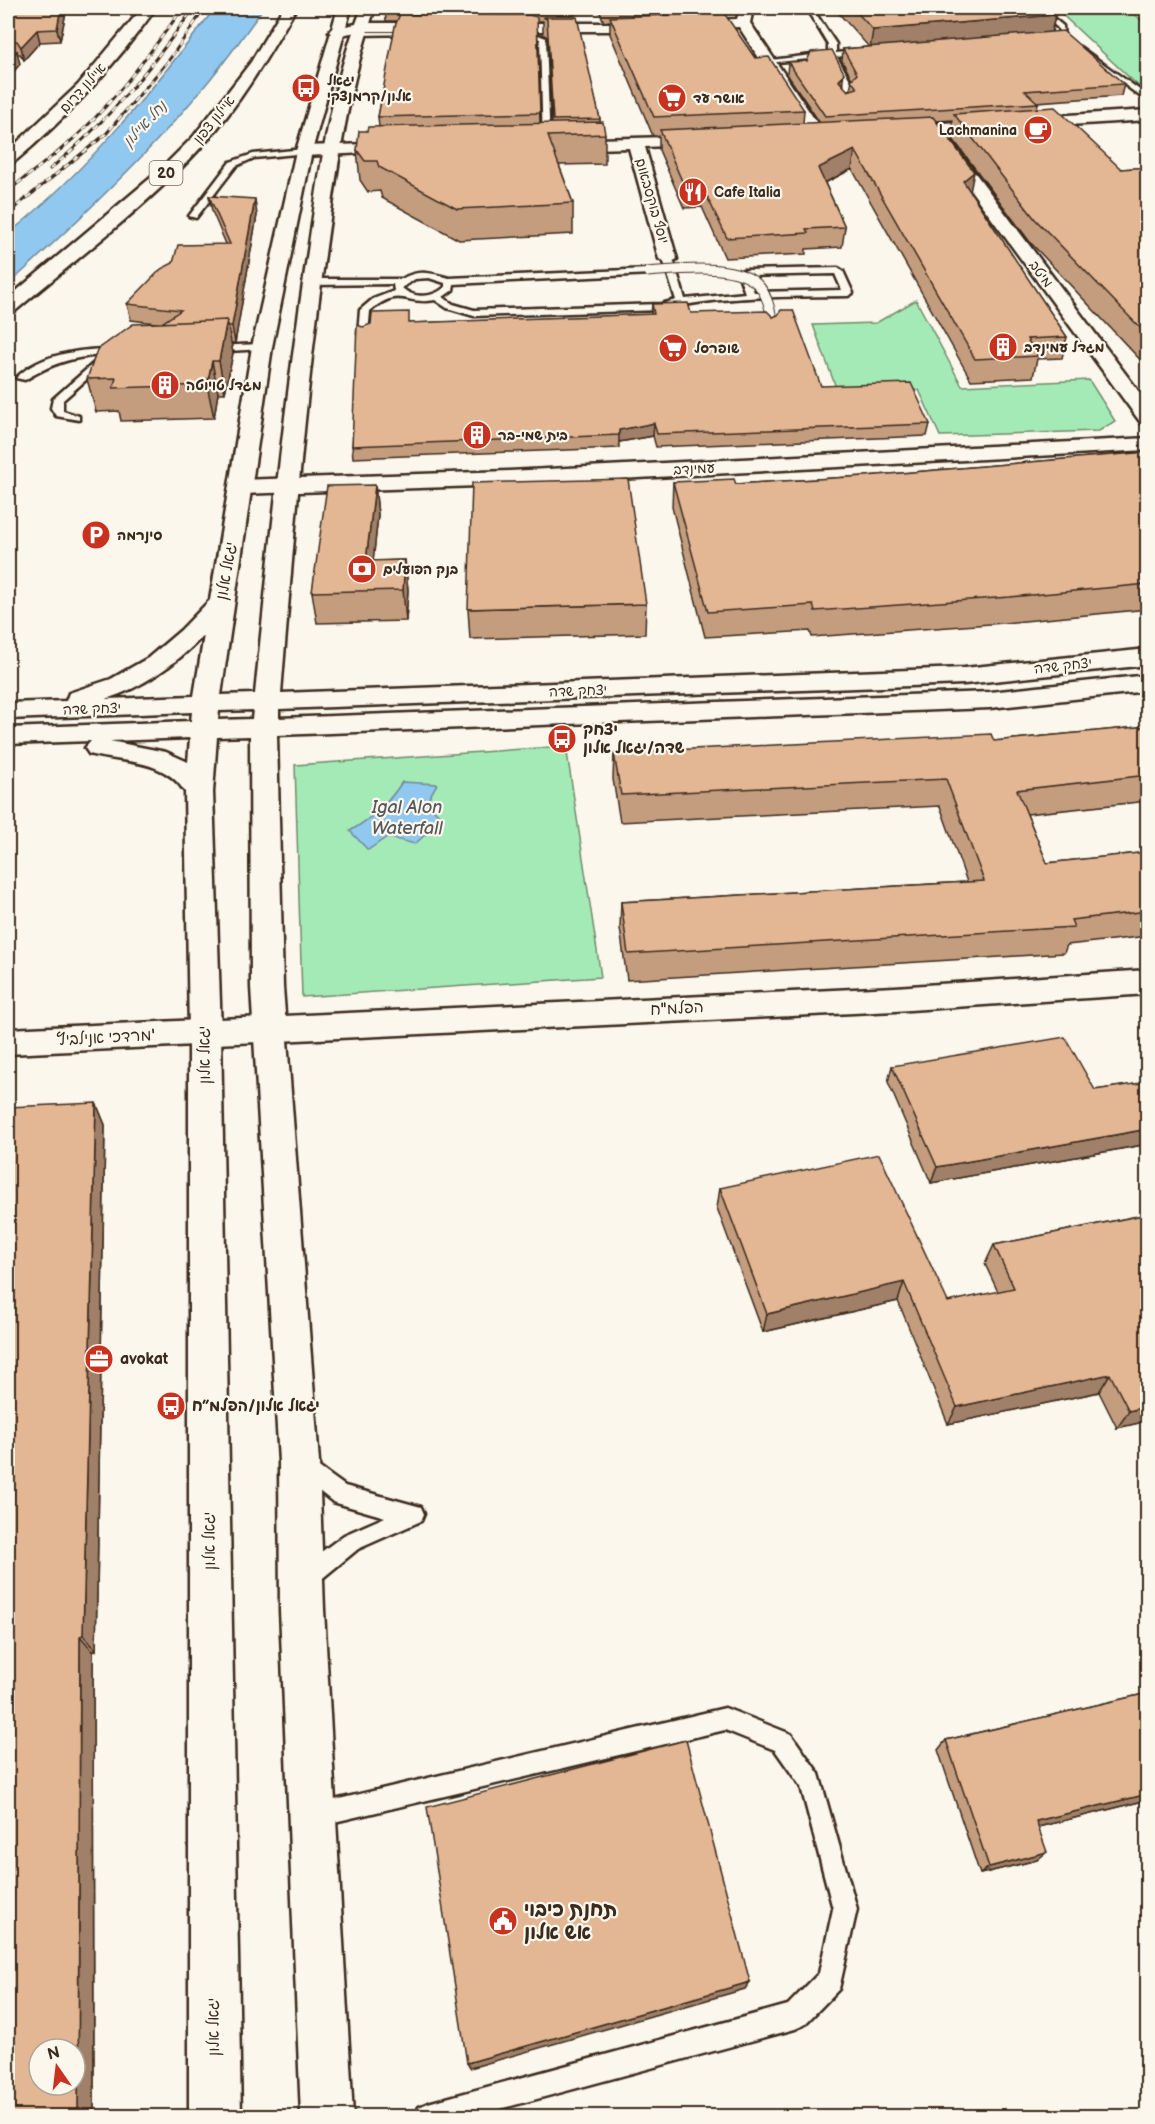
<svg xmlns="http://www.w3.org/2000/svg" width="1155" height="2124" viewBox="0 0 1155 2124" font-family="'Balsamiq Sans','Playpen Sans Hebrew',sans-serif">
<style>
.green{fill:#a4eab6;stroke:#708a6a;stroke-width:1.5}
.water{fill:#91c8ef;stroke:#6f899b;stroke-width:1.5}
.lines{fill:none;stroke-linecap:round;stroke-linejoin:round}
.service-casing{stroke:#3b2a1e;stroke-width:5}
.minor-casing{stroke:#3b2a1e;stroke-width:5}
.tertiary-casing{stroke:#3b2a1e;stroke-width:5}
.motorway-casing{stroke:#3b2a1e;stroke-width:5}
.service{fill:#fbf7ec;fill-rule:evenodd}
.minor{fill:#fbf7ec;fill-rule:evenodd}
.tertiary{fill:#fbf7ec;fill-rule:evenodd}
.motorway{fill:#fbf7ec;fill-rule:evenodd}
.rail-casing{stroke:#3b2a1e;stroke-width:3}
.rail{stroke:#fbf7ec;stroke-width:2;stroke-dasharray:6;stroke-linecap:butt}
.service-bridge-casing{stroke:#3b2a1e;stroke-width:11;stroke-linecap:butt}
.service-bridge{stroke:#fbf7ec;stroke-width:9}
.wall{fill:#c49d7f;stroke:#3b2a1e;stroke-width:1.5;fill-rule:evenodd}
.shaded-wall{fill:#a08068;stroke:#3b2a1e;stroke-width:1.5}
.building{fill:#e4b794;stroke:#3b2a1e;stroke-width:1.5;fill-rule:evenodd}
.labels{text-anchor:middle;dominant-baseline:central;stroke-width:4.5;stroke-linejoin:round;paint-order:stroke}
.far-poi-label{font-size:14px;font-weight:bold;fill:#3b2a1e;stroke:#fbf7ec;text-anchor:start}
.far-street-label{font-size:14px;fill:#3b2a1e;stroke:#fbf7ec}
.far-water-label{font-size:15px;font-style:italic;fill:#55595d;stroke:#fbf7ec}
.shield{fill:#fbf7ec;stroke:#75685c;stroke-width:1.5}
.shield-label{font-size:15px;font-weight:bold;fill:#3b2a1e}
.street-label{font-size:16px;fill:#3b2a1e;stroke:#fbf7ec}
.poi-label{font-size:16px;font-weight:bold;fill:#3b2a1e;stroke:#fbf7ec;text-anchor:start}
.water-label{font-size:18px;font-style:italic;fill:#55595d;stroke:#fbf7ec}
.near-poi-label{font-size:20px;font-weight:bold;fill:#3b2a1e;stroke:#fbf7ec;text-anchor:start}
</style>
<rect width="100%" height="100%" fill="#fbf7ec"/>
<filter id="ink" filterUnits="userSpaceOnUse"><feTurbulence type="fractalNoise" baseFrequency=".0167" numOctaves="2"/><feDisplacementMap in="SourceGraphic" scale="12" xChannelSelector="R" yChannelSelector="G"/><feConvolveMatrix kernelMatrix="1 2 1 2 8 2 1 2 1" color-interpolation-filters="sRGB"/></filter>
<g filter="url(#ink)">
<!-- green -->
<path class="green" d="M1055,8H1127L1147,25V94Z
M916,300L962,386L1089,380L1115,421L1099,431L940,436L919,390L838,393L813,325L876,323Z
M566,746L601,977L302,997L295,765Z"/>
<!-- water -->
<path class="water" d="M215,8H263C193,113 101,200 8,285V234C88,170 153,89 215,8Z
M402,782L437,784L426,803L443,818L415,844L387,837L368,850L350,831C372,818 388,804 402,782Z"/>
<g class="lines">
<!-- service casing -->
<g class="service-casing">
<path id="service" d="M806,8H812L836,44V53L864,50L868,52L837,57L853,85L847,91L852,101H846L839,91L845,85L830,57L767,63L763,61L828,53V44Z
M1034,8H1041L1063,26L1064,39H1060L1058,28Z
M359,32H416L419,34L357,35Z
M517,32H530L546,38L550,146L543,144L540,39L515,35Z
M1076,47H1080L1148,96V102L1076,49Z
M304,149L307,153L254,158L236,166L196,218L189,216L230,162L253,154Z
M668,256L673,259L685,299L745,293L738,273L743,270L838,268L843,271L853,293L848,296C786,297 722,295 661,310L474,316L447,308L435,300C404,306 401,285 370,311L368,334L363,337L358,334L360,310L373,299L394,291L393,284L312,285L307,282L312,279H402C418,269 432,273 449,278L648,269L651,270V274L454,284L453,290L443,297L453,304L474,310L661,304L676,300L663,259ZM835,274L842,290L754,292L748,276ZM429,278L445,283V287C433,298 414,299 402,288L415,279Z
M262,344L267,347L265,349L212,352L207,349L212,346Z
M117,348L122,351L120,353L111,354V358L63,400V411L79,416V420L56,416L51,408L53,399L103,355C72,357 50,364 25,380L16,378C42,352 82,350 117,348Z
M302,1455L345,1486L421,1507L424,1514L421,1521L358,1549L313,1586L305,1589L297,1586L294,1578L297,1570L344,1535L385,1517L333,1502L295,1472L292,1465L295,1458Z
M725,1708L791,1734L819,1774L857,1909L839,1989L804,2025L795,2029L474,2116H415L419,2107L428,2103L788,2005L819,1973L833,1909L801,1787L775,1750L725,1730L313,1827L305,1823L301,1815L305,1807Z"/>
</g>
<!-- minor casing -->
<g class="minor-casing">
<path id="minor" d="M740,8H753L750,23L825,135L823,138H811L739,27L651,31H493L486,27L493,23H651L737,19Z
M1137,8H1148V14Z
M361,23H441L448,27L441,31H361L336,36L329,32L331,29Z
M1148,110V120L896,136L888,131L896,126Z
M704,136L712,141L710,144L645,147L677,259L668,264L659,259L629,148L561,150L553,145L561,140Z
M946,140L952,142L1148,404V425L1141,423L940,148L938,145Z
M401,143L409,148L407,151L304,156L296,151L304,146Z
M1148,438V450L509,485L241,494L233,492L230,487L233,482L241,480L509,471Z
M1148,970V994L895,1011L8,1054V1029L895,987Z"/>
</g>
<!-- tertiary casing -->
<g class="tertiary-casing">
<path id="tertiary" d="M338,8H351L312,151L272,347L221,695L255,694C270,546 285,398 308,251C320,170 331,85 362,8H375C347,90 336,176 324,262C304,405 293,549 281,693L964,668L1148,649V665L964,684L279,709V718L990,692L1148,675V691L990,708L277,735L283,987L319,1462L324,1610L353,2116H301L280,1610L279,1462L251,987L250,736L217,737L213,792L221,1033L241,2116H189V1033L185,792C164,758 123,763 89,754L85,748L91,741L8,744V728L191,721L192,712L8,719V703L66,701L69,693L111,679L148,658L181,630L210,600L252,347L296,151ZM204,635L194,696L106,699C144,687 177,663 204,635ZM253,710L252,719L218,720L219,711ZM190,738L188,762L166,752L110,741Z"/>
</g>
<!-- motorway casing -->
<g class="motorway-casing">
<path id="motorway" d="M142,8H156C115,65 67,118 14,162L8,164V151L78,85Z
M283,8H296C269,55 240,104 204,144C150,204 76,259 15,311L8,313V298L160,170L193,137L251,62Z"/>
</g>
<!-- service -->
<use href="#service" class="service"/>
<!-- minor -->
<use href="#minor" class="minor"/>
<!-- tertiary -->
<use href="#tertiary" class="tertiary"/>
<!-- motorway -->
<use href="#motorway" class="motorway"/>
<!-- rail casing -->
<g class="rail-casing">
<path id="rail" d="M50,169C107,123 151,67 194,8
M8,191C33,171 60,152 83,130C121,93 152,50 183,8
M8,213L106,134L169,60L205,8"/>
</g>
<!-- rail -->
<use href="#rail" class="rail"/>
<!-- service-bridge casing -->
<g class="service-bridge-casing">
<path id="service-bridge" d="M648,272C677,270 739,261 760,287C768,297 770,310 773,322"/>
</g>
<!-- service-bridge -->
<use href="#service-bridge" class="service-bridge"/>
</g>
<!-- wall -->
<path class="wall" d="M8,8H67H63L65,17L60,41L40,42L24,60L20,54H17L20,64L8,78Z
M385,8H575V17L600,119V123L605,134V164L559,165L573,203V234L459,240L382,198L380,191L368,192L360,180L357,150L367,131L379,127L378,117L398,21H386ZM537,21H543V34L547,37L552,124H540Z
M598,8H715V13L804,110L803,124L820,123L787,74L788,62L842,85L848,91H850L852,79L842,61L843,49L869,47L834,8H1046L1055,15L1052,32L1124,84L1121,96L1037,102L1038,103L1037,109L1121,169L1148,167V368L1030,242L950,135L953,120L936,121L970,192L1067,337L1062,358L1037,359L1033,377L971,380L852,169L825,183L845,227L842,247L806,249V254L725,258L702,207L684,208L659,150V136H653L610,34V21L604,22Z
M209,196L257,215L235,343H231L233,353L225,393H218L214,418L121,421L119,411L96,412L87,379L156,323L131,320L127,304L226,244L212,211Z
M652,304L691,313L821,386L930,424L927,436L656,447L653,436L619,442V448L353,458L352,446L363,327L410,323L651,315Z
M1148,452V609L1004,623L812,637L810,631L705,637L672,507L673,482L736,484L866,476Z
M375,485L378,515L373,561L405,560L408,590L406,621L317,623L312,592Z
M646,604L645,634L470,639L468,609Z
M1148,726V801L1027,814L1047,863L1148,852V936L1067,945L1064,953L627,980L620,928L621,902L967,882L940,806L620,822L613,779L614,753L994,741Z
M892,1066L1095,1090L1148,1082V1144L931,1183L888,1082Z
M96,1103L105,1125L96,1650L93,1651L94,2116H8Z
M720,1188L948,1302L998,1292L985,1264L994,1245L1148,1214V1421L1117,1428L1099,1392L948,1424L898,1301L763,1332L717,1208Z
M1148,1693V1812L1143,1801L1038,1827L1037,1860L980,1874L938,1750L946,1740Z"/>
<!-- shaded-wall -->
<path class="shaded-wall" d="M61,8H63L65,17L60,41L57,29Z
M1055,15L1051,34L870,49L873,30Z
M37,30L40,42L24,60L21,47Z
M17,51L20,64L8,78V61Z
M844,73L842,85L839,81Z
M855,150L852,169L816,187L818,168Z
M974,172L970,192L963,181Z
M255,199L257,215L235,343L232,326Z
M227,320L233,353L225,393L219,361Z
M212,361L218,393L214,418L207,385Z
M654,423L653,436L619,442V430Z
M375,485L378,515L370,591L366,561Z
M405,560L408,590L406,621L403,590Z
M96,1103L105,1125L96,1650L83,1635Z
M1148,1129V1144L931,1183L937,1167Z
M904,1282L898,1301L763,1332L767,1314Z
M1110,1374L1099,1392L948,1424L957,1407Z
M1148,1406V1421L1117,1428L1129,1411Z
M80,1636L93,1651L94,2116H78Z
M1148,1794V1798L1143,1801L1026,1830L1036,1821Z
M1047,1852L1037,1860L980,1874L989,1867Z
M750,1982L745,1989L470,2068L467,2063Z"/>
<!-- building -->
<path class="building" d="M8,8H61L57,29L37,30L21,47L17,41H8Z
M853,8H1046L1055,15L873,30Z
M724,13L755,58L769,57L804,110L654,117L610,17Z
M400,14L529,15L537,17L540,113L378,117L395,26Z
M543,17H577L600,119L553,120L547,19Z
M1063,31L1124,84L1025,91L1038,103L825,116L788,62L807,61L811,52L832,50L844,73L839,81L848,91L857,88L851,80L857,74L843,49Z
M8,51H17L8,61Z
M1055,107L1121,169L1148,167V336L1035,219L954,114Z
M933,117L974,172L963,181L1067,337L1027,339L1038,356L975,359L855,150L818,168L845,227L806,229L808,233L727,238L703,188H685L660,130Z
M603,122L605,134L548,136L573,203L457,209L379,167L377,161H365L357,150L359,131H367L368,127Z
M209,196L255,199L232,326H228L227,320L162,323L181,310L127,304L161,269L173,263L178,245L230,244Z
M688,303L691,313L767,311L773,317L778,315L781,310H793L821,386L911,383L930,424L657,434L654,423L619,430V435L352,446L357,325L363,327L371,324L372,313L409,312V323L654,314L652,304Z
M227,320L219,361H212L207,385L113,388L116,378L87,379L97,350L133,324Z
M1148,452V584L1010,597L815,611L813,605L708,612L673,482L734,479L736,484L866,476Z
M628,479L646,604L468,609L472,483Z
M375,485L366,561L405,560L403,590L312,592L327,486Z
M1148,726V775L1017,790L1047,863L1148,852V911L1071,920L1074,927L628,954L621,902L984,881L946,779L621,795L614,753L991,734L994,741Z
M1065,1037L1095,1090L1148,1082V1129L937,1167L892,1066Z
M96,1103L83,1635L80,1636L78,2116H8V1107ZM39,2049H75V2085H39Z
M879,1154L948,1302L1014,1288L994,1245L1148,1214V1406L1129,1411L1110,1374L957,1407L904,1282L767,1314L720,1188Z
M1148,1693V1794L1036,1821L1047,1852L989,1867L946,1740Z
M686,1740L750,1982L467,2063L427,1807Z"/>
</g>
<!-- icons -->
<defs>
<g id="bus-disc" transform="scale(1.5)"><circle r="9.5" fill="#c8321e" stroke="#fbf7ec"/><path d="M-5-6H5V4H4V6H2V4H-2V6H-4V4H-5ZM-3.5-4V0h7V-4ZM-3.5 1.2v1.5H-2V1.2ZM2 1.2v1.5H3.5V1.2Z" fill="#fff"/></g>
<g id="supermarket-disc" transform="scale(1.5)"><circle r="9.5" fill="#c8321e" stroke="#fbf7ec"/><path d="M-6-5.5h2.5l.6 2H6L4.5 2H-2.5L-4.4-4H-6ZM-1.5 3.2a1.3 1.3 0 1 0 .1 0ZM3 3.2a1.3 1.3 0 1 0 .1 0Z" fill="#fff"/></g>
<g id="cafe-disc" transform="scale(1.5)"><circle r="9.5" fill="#c8321e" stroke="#fbf7ec"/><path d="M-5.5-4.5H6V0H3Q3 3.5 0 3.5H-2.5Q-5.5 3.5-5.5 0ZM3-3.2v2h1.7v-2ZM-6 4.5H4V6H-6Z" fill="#fff"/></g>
<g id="restaurant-disc" transform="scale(1.5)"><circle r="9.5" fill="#c8321e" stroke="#fbf7ec"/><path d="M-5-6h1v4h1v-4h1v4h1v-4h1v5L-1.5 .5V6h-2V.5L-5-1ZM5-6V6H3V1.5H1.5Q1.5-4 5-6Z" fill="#fff"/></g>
<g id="building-disc" transform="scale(1.5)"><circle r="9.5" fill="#c8321e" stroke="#fbf7ec"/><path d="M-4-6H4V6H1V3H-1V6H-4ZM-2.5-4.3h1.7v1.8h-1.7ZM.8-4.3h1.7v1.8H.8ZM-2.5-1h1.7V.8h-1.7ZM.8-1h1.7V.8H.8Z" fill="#fff"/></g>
<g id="parking-disc" transform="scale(1.5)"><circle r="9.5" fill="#c8321e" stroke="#fbf7ec"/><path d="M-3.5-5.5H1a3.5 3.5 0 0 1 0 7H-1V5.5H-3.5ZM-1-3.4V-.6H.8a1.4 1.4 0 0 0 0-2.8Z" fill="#fff"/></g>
<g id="bank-disc" transform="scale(1.5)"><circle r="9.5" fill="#c8321e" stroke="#fbf7ec"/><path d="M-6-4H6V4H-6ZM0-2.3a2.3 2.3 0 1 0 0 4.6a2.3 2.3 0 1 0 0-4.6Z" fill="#fff"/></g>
<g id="office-disc" transform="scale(1.5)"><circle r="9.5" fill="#c8321e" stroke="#fbf7ec"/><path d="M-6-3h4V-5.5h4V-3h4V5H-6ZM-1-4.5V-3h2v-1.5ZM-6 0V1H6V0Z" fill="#fff"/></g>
<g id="civic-disc" transform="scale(1.5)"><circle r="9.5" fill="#c8321e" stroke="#fbf7ec"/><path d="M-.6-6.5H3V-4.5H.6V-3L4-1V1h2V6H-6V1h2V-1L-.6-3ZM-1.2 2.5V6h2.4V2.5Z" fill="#fff"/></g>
</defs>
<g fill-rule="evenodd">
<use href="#bus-disc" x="306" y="88"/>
<use href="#supermarket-disc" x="672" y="98"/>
<use href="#cafe-disc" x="1038" y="130"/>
<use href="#restaurant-disc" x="693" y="192"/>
<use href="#building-disc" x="1003" y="347"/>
<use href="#supermarket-disc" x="673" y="348"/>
<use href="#building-disc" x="165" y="385"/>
<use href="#building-disc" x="477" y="435"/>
<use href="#parking-disc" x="96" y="535"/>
<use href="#bank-disc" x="362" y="569"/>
<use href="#bus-disc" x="562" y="739"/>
<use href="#office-disc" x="99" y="1359"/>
<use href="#bus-disc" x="171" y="1406"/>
<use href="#civic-disc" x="503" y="1921"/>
</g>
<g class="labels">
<!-- far-poi labels -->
<g class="far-poi-label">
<text x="327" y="80">יגאל<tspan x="327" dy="16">אלון/קרמנצקי</tspan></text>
<text x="693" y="98">אושר עד</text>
<text x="1017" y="130" text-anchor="end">Lachmanina</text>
<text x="714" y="192">Cafe Italia</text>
<text x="1024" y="347">מגדל עמינדב</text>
<text x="694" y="348">שופרסל</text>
<text x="186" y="385">מגדל טויוטה</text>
<text x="498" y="435">בית שמי-בר</text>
<text x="117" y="535">סינרמה</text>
<text x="383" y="569">בנק הפועלים</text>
</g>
<!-- far-street labels -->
<g class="far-street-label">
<text transform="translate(83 88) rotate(-48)">איילון דרום</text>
<text transform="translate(214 120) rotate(-51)">איילון צפון</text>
<text transform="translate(652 201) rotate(74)">יוסף בוקסבאום</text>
<text transform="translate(1041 274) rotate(54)">מיטב</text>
<text transform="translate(694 469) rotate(-3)">עמינדב</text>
<text transform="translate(1063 666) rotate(-6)">יצחק שדה</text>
<text transform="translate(578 691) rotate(-2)">יצחק שדה</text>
<text transform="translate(92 709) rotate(-2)">יצחק שדה</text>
</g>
<!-- far-water labels -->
<g class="far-water-label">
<text transform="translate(145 124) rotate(-47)">נחל איילון</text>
</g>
<!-- shield labels -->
<rect class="shield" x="149.5" y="161" width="33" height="24" rx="4.5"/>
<g class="shield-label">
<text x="166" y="173">20</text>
</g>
<!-- street labels -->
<g class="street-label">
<text transform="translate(227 571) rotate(-80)">יגאל אלון</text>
<text transform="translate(677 1009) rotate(-3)">הפלמ"ח</text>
<text transform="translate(106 1038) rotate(-3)">מרדכי אנילביץ'</text>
<text transform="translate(205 1055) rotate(-91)">יגאל אלון</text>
<text transform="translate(210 1541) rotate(-91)">יגאל אלון</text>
<text transform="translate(214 2027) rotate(-91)">יגאל אלון</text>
</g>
<!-- poi labels -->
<g class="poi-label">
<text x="583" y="730">יצחק<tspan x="583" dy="18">שדה/יגאל אלון</tspan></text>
<text x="120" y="1359">avokat</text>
<text x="192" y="1406">יגאל אלון/הפלמ״ח</text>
</g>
<!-- water labels -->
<g class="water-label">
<text x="407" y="807">Igal Alon<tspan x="407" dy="21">Waterfall</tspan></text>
</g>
<!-- near-poi labels -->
<g class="near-poi-label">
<text x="524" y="1910">תחנת כיבוי<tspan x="524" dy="23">אש אלון</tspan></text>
</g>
</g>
<!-- margin -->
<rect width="1155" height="2124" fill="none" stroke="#fbf7ec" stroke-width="30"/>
<rect x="15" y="15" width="1125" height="2094" fill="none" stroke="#3b2a1e" stroke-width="2" filter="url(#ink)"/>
<!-- north arrow -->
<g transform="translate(57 2067) rotate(346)"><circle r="28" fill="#fbf7ec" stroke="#aea59a" stroke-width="1.5"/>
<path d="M0-4.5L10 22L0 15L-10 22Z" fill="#c8321e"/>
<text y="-9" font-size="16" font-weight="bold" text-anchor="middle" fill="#3b2a1e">N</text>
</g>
</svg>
